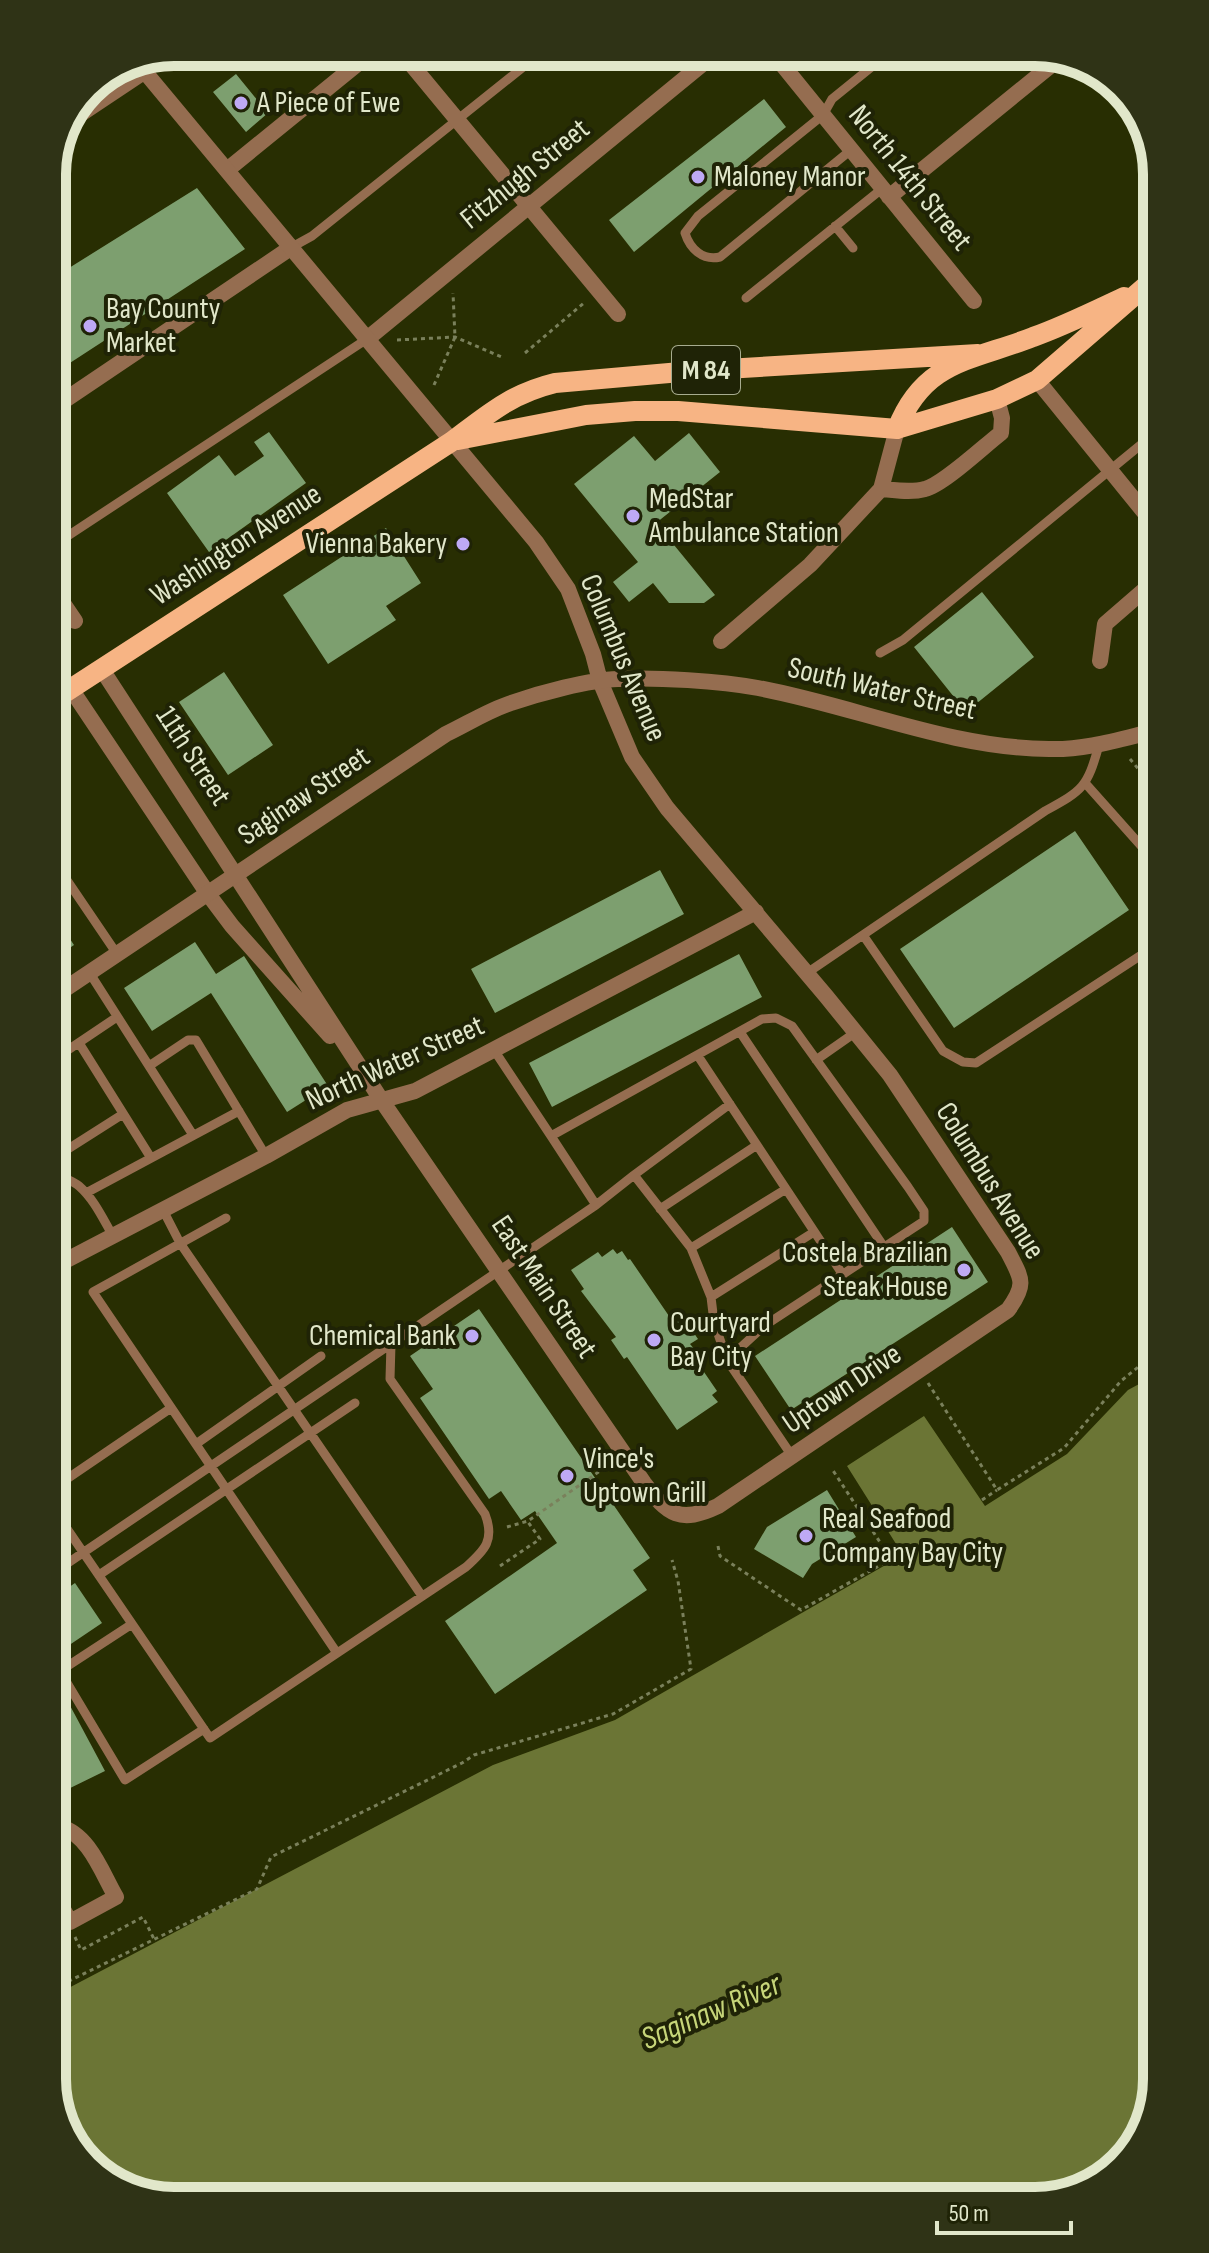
<svg xmlns="http://www.w3.org/2000/svg" width="1209" height="2253" viewBox="0 0 1209 2253" font-family="'Sofia Sans Condensed',sans-serif">
<style>
.water{fill:#6b7535}
.building{fill:#7d9f6f}
.lines{fill:none;stroke-linecap:round;stroke-linejoin:round}
.path{stroke:#7a805b;stroke-width:3;stroke-dasharray:4 4;stroke-linecap:butt}
.service{stroke:#956d50;stroke-width:9}
.minor{stroke:#956d50;stroke-width:16}
.tertiary{stroke:#956d50;stroke-width:16}
.primary{stroke:#f7b484;stroke-width:20}
.poi-dot{fill:#bea9f5;stroke:#1f2306;stroke-width:3}
.labels{text-anchor:middle;dominant-baseline:central;stroke-width:8;stroke-linejoin:round;paint-order:stroke}
.shield{fill:#1f2306;stroke:#a7ac8f;stroke-width:2}
.shield-label{font-size:28px;font-weight:bold;fill:#e1e7ca}
.poi-label{font-size:30px;fill:#e1e7ca;stroke:#1f2306;text-anchor:start}
.street-label{font-size:30px;fill:#e1e7ca;stroke:#1f2306}
.water-label{font-size:32px;font-style:italic;fill:#c6d579;stroke:#1f2306}
.rim{fill:none;stroke:#e1e7ca;stroke-width:10}
</style>
<rect width="100%" height="100%" fill="#282e02"/>
<!-- water -->
<path class="water" d="M1154,1376L1157,2080L1136,2147L1082,2192L166,2201L106,2180L61,2126V1992L493,1765L615,1720L903,1555L847,1466L924,1416L985,1506L1067,1454L1128,1390Z"/>
<!-- building -->
<path class="building" d="M174,52H217V53L180,68L168,54Z
M236,74L268,113L246,132L213,92Z
M764,99L786,127L634,252L609,220Z
M197,188L245,249L53,374V278Z
M269,432L306,483L209,552L167,493L219,455L235,476L264,456L254,442Z
M689,433L720,472L656,523L715,595L704,603H669L653,583L629,602L613,582L638,562L574,484L634,436L655,461Z
M386,528L421,583L386,606L396,620L328,664L283,595Z
M982,592L1034,657L966,712L914,647Z
M224,672L273,745L228,775L179,702Z
M1075,831L1129,910L954,1028L900,949Z
M660,870L684,914L495,1013L471,969Z
M56,918L74,945L56,957Z
M195,942L216,974L244,956L328,1086L287,1112L211,993L152,1031L124,988Z
M739,954L762,997L552,1107L529,1063Z
M952,1227L988,1282L791,1410L755,1356Z
M613,1249L617,1254L622,1251L628,1260L630,1259L669,1316L678,1310L698,1339L690,1344L695,1350L691,1353L717,1391L712,1395L718,1402L677,1430L627,1357L624,1359L611,1340L616,1337L581,1291L584,1289L571,1270L598,1252L602,1257Z
M479,1309L650,1558L633,1570L647,1590L495,1694L445,1621L557,1543L535,1511L521,1520L501,1491L489,1499L420,1398L433,1389L410,1356Z
M827,1490L856,1537L812,1564L803,1578L754,1549L767,1527Z
M75,1583L102,1623L59,1652V1594Z
M59,1685L105,1771L60,1793V1733Z"/>
<g class="lines">
<!-- path -->
<path class="path" d="M397,340L455,337L504,358
M525,353L585,302
M434,385L455,337L453,293
M1130,759L1151,784
M928,1383L997,1490L1064,1448L1121,1381L1153,1355
M982,1500L997,1490
M507,1527L528,1521L600,1471
M718,1546L720,1556L801,1610L891,1559L832,1469
M891,1559L908,1549
M500,1566L540,1539L528,1522
M75,1937L81,1950L143,1917L154,1939
M61,1985L257,1889L271,1857L462,1763L474,1755L613,1714L691,1669L678,1581L672,1560"/>
<!-- service -->
<path class="service" d="M851,150L720,257C703,261 690,249 685,233L698,216L823,115L832,99L890,52
M835,226L853,248
M292,247L312,236L542,52
M746,298L883,188
M54,545L367,339
M880,653L903,640L1149,438
M1086,784L1151,857
M56,864L117,954
M863,935L943,1051L963,1062L976,1063L1152,948
M89,972L193,1135
M807,973L1045,811C1083,790 1087,788 1099,745
M740,1032L884,1247
M79,1043L151,1158
M494,1050L551,1136
M698,1056L843,1275
M56,1058L117,1017
M816,1060L856,1032
M149,1066L188,1040H196L266,1156
M57,1156L123,1114
M57,1172C63,1179 72,1180 79,1186C94,1199 103,1219 113,1236
M634,1175L730,1104
M86,1193L239,1111
M596,1205L551,1136L762,1019L776,1018L792,1026L908,1187L924,1211V1221L764,1326L727,1360
M660,1209L757,1145
M163,1210L180,1243L422,1596
M226,1218L93,1292L337,1653
M691,1248L786,1189
M711,1297L814,1232
M196,1444L321,1356
M58,1485L171,1408
M59,1517L210,1738L466,1567C485,1550 495,1540 485,1514L390,1379L391,1344
M59,1569L596,1205L634,1175L691,1248L711,1297L714,1322L727,1360L792,1456
M99,1575L355,1403
M132,1624L60,1671L125,1780L204,1729"/>
<!-- minor -->
<path class="minor" d="M401,52L618,314
M772,52L974,301
M73,119L145,71
M227,170L372,52
M889,197L1060,58
M367,339L717,52
M1037,380L1149,518
M53,408L292,247
M881,489C895,490 911,493 925,489C943,485 984,446 1001,433L1002,418L997,399
M54,590L75,621
M721,641L810,565L881,489L897,429
M1100,661L1105,624L1150,585
M101,668L382,1101L644,1483C668,1515 680,1524 718,1506L1008,1310C1027,1284 1022,1279 1008,1252L890,1075L826,996L667,808L632,757L600,681
M71,689L208,894L232,926L330,1036
M57,1265L266,1156L347,1110L415,1091L756,912
M60,1827C89,1834 102,1873 116,1897L70,1922L60,1904"/>
<!-- tertiary -->
<path class="tertiary" d="M140,66L536,542L568,589L593,654L600,681
M56,995L446,734C467,724 489,710 511,703C540,693 588,680 618,679C656,677 720,681 758,688C855,706 949,748 1049,749C1084,750 1117,740 1150,732"/>
<!-- primary -->
<path class="primary" d="M897,429C924,360 972,361 1033,337C1064,326 1094,311 1124,297
M458,440L586,415L635,411H678L897,429L997,399L1037,380L1148,284
M55,699L451,442C487,415 510,394 555,383L692,371L978,354"/>
</g>
<!-- markers -->
<g class="poi-dot">
<circle cx="241" cy="103" r="8"/>
<circle cx="698" cy="177" r="8"/>
<circle cx="90" cy="326" r="8"/>
<circle cx="633" cy="516" r="8"/>
<circle cx="463" cy="544" r="8"/>
<circle cx="964" cy="1270" r="8"/>
<circle cx="472" cy="1336" r="8"/>
<circle cx="654" cy="1340" r="8"/>
<circle cx="567" cy="1476" r="8"/>
<circle cx="806" cy="1536" r="8"/>
</g>
<g class="labels">
<!-- shield labels -->
<rect class="shield" x="672" y="346" width="68" height="48" rx="6"/>
<g class="shield-label">
<text x="706" y="370">M 84</text>
</g>
<!-- poi labels -->
<g class="poi-label">
<text x="257" y="103">A Piece of Ewe</text>
<text x="714" y="177">Maloney Manor</text>
<text x="106" y="309">Bay County<tspan x="106" dy="34">Market</tspan></text>
<text x="649" y="499">MedStar<tspan x="649" dy="34">Ambulance Station</tspan></text>
<text x="447" y="544" text-anchor="end">Vienna Bakery</text>
<text x="948" y="1253" text-anchor="end">Costela Brazilian<tspan x="948" dy="34">Steak House</tspan></text>
<text x="670" y="1323">Courtyard<tspan x="670" dy="34">Bay City</tspan></text>
<text x="456" y="1336" text-anchor="end">Chemical Bank</text>
<text x="583" y="1459">Vince's<tspan x="583" dy="34">Uptown Grill</tspan></text>
<text x="822" y="1519">Real Seafood<tspan x="822" dy="34">Company Bay City</tspan></text>
</g>
<!-- street labels -->
<g class="street-label">
<text transform="translate(525 174) rotate(-39)">Fitzhugh Street</text>
<text transform="translate(910 178) rotate(51)">North 14th Street</text>
<text transform="translate(236 545) rotate(-33)">Washington Avenue</text>
<text transform="translate(623 658) rotate(67)">Columbus Avenue</text>
<text transform="translate(882 689) rotate(13)">South Water Street</text>
<text transform="translate(193 756) rotate(57)">11th Street</text>
<text transform="translate(304 796) rotate(-34)">Saginaw Street</text>
<text transform="translate(395 1063) rotate(-24)">North Water Street</text>
<text transform="translate(990 1181) rotate(58)">Columbus Avenue</text>
<text transform="translate(544 1287) rotate(56)">East Main Street</text>
<text transform="translate(842 1389) rotate(-34)">Uptown Drive</text>
</g>
<!-- water labels -->
<g class="water-label">
<text transform="translate(711 2012) rotate(-23)">Saginaw River</text>
</g>
</g>
<!-- crop -->
<path d="M0 0H1209V2253H0ZM174 66H1035A108 108 0 0 1 1143 174V2079A108 108 0 0 1 1035 2187H174A108 108 0 0 1 66 2079V174A108 108 0 0 1 174 66Z" fill="#2f3316" fill-rule="evenodd"/>
<path class="rim" d="M174 66H1035A108 108 0 0 1 1143 174V2079A108 108 0 0 1 1035 2187H174A108 108 0 0 1 66 2079V174A108 108 0 0 1 174 66Z"/>
<!-- scale -->
<path d="M937 2221v12h134v-12" fill="none" stroke="#e1e7ca" stroke-width="4"/>
<text x="949" y="2221" font-size="24" fill="#e1e7ca" stroke="#1f2306" stroke-width="6" paint-order="stroke">50 m</text>
</svg>
